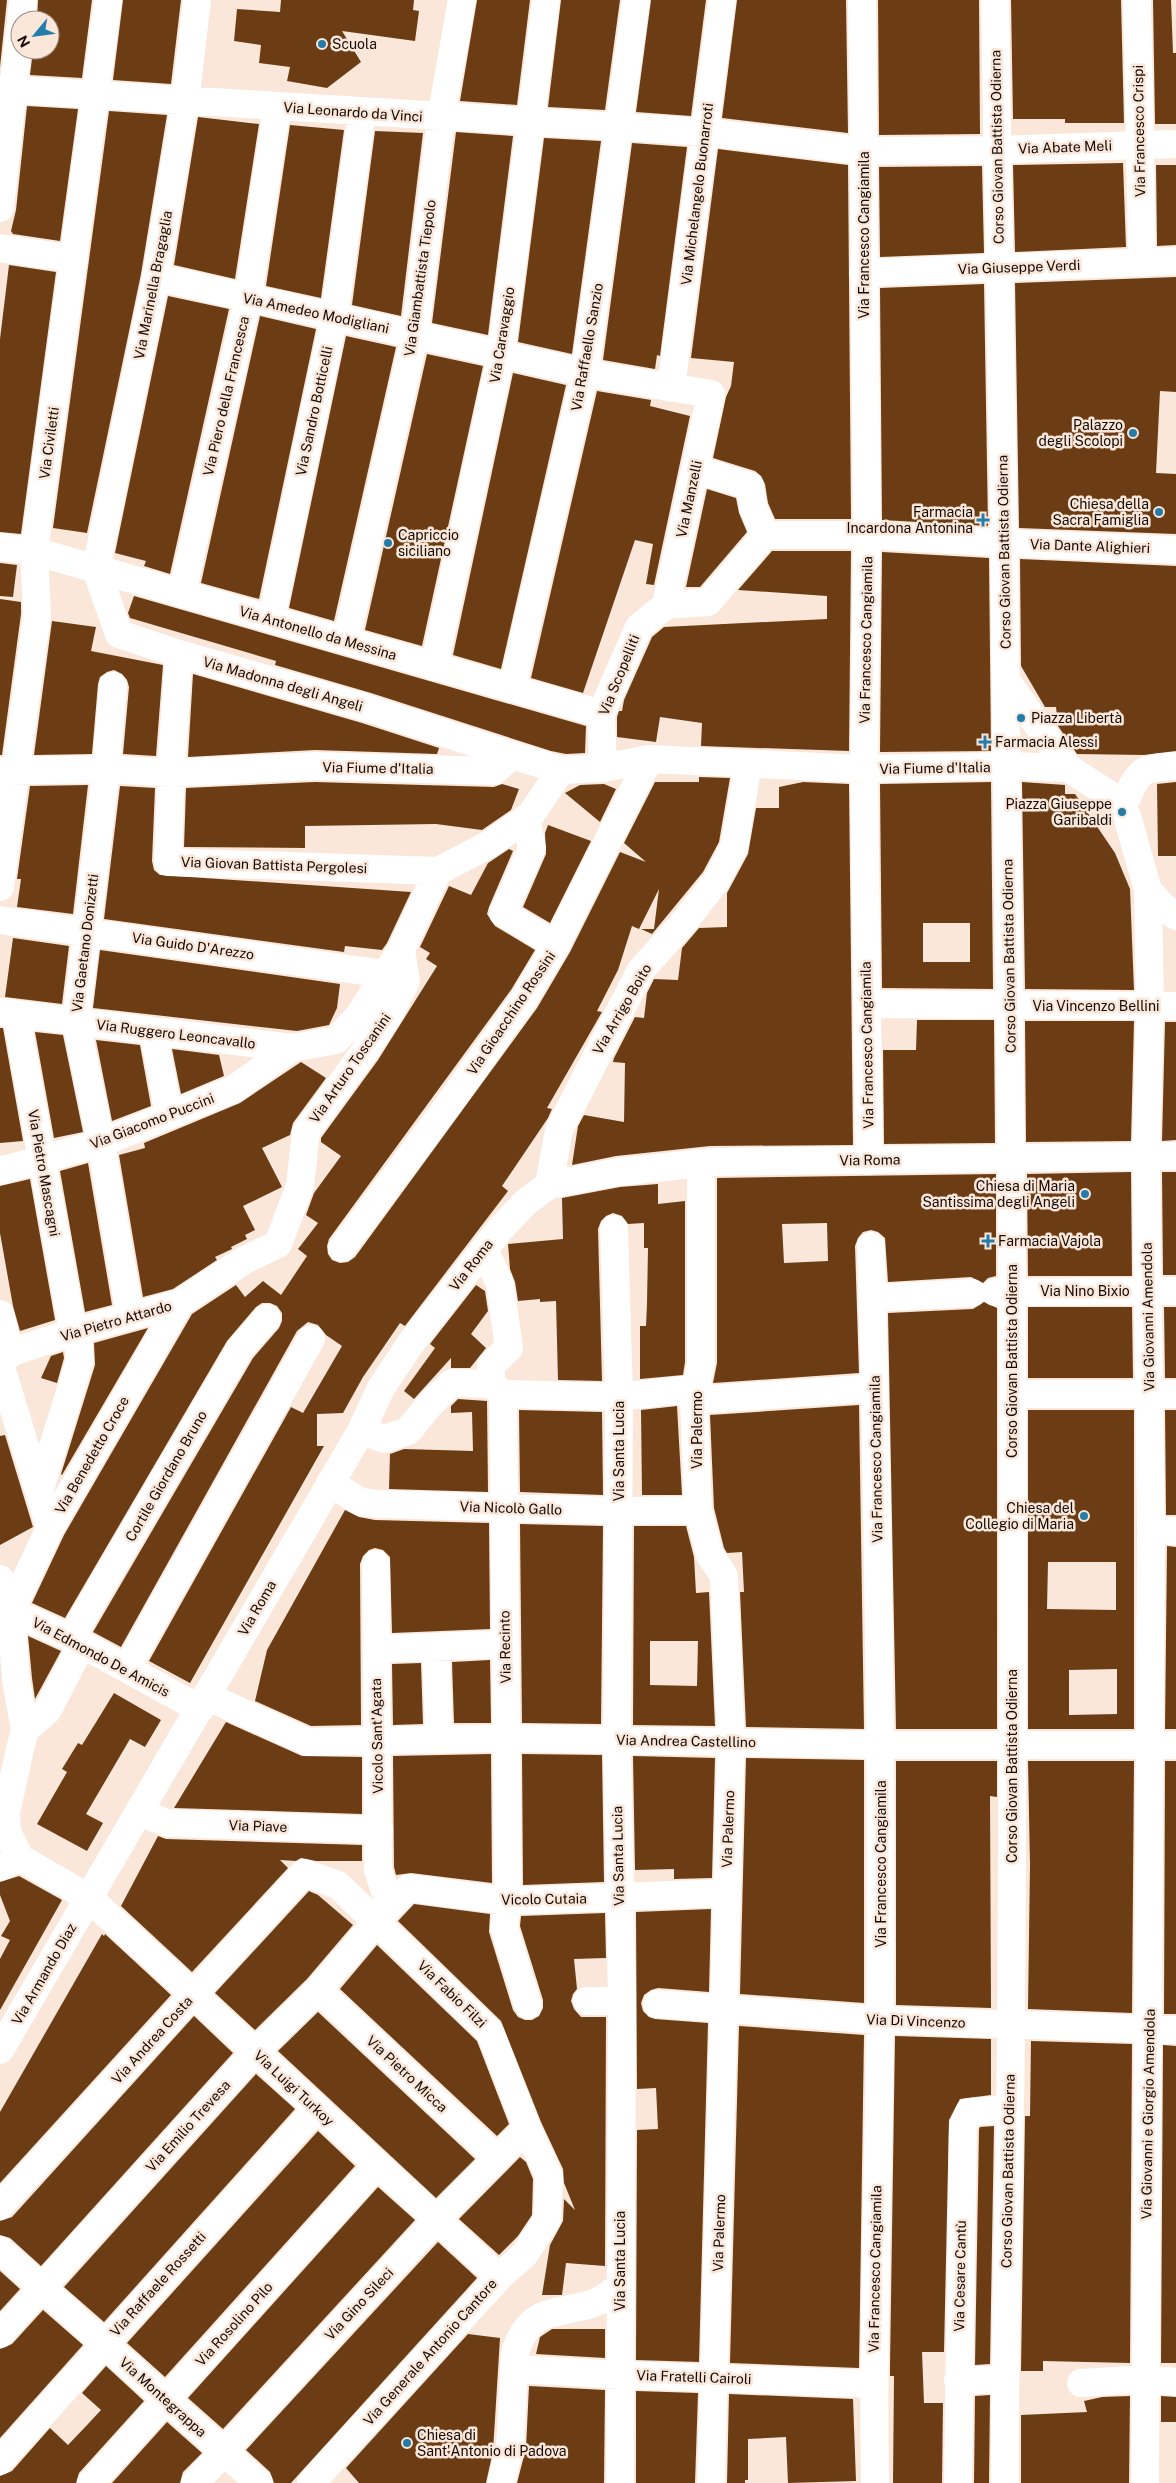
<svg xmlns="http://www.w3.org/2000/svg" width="1176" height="2483" viewBox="0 0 1176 2483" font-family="'Public Sans',sans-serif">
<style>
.building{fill:#6c3d15;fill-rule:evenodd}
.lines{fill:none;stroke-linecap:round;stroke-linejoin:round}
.street{stroke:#fff;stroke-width:28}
.secondary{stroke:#fff;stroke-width:28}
.poi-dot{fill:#237caa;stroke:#fae7d9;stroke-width:2}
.labels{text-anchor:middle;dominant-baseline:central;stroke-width:5;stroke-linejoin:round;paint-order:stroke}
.poi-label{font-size:14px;fill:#140a04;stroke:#fae7d9;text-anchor:start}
.street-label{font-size:14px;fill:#140a04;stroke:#fae7d9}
</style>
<rect width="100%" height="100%" fill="#fae7d9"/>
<!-- building -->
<path class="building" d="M0,0H7L0,67Z
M38,0H92L82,78L30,75L33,50H50V20H37Z
M123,0H181L171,84L113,80Z
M281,0H414L413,10L419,11L415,41L342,31L361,62L327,88L287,81L290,67L259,63L261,45L234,41L237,9L280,12Z
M477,0H530L517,105L460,101Z
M561,0H620L605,110L548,107Z
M651,0H706L691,116L636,112Z
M737,0H846L848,133L722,118Z
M878,0H979L980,134L879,135Z
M1011,0H1121L1124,123H1065V119H1013Z
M1153,0H1171L1173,53H1176V124H1155Z
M27,106L78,109L60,241L13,234L11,231L16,210Z
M109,111L167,115L141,274L87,533L53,528Z
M198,117L259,124L235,279L174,265Z
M290,125L344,130L321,298L266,286Z
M375,131L423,133L401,316L352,305Z
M456,132L513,136L488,335L432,323Z
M544,138L601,141L572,354L518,342Z
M632,143L687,147L660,356L657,355L655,369L603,360Z
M718,149L848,165L851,519H775L768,503L765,484L761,476L755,471L713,458L726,397L731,386L734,362L691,358Z
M1123,163L1126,247L1015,252L1013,165Z
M1156,165H1176V245L1157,246Z
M982,166L984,253L880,257L879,167Z
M9,265L56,272L21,534L0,532V339Z
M1176,277V392L1160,391L1156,473L1176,474V534L1019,528L1015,283Z
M984,284L988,526L882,520L880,288Z
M168,296L229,309L170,574L144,566L146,561L115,553Z
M260,316L316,329L259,599L201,583Z
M346,336L396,347L334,621L289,608Z
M427,354L483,366L422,646L365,630Z
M513,373L566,385L501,669L453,655Z
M597,391L651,400L650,406L690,416L654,585L646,584L653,544L635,540L583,693L531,678Z
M707,489L736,498L739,513L747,532L700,587H686Z
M772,551H851L849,751L701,746L702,723L660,717L656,742L617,737V717L619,711H622L624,700L652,637L664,627L827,619V596L738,590Z
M882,552L989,558L991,751L880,752Z
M1020,559L1176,566V751L1144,755L1077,754L1058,726L1056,707H1045L1021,666Z
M0,563L17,565L13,597L0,596Z
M134,596L586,726L585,753L566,754L551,751L371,693L275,665L276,661L130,618L128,613Z
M0,599L21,602V614L2,755H0Z
M52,621L96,627L91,651L163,665L156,756L123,754L129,687L127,680L122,674L114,670L107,672L100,677L98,684L92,754L34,755Z
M193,674L362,723L439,748L437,754L315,750L188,757Z
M699,777L730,778L719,842L703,872L652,934L641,929H654L659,889L639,929L632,926L618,970L597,1011L602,1012L547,1108L552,1109L548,1118L502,1186L508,1191L405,1326L400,1323L363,1377L343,1413L317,1414V1446H324L190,1683L149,1661L291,1407L303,1413L342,1346L326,1335L318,1325L308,1322L297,1331L121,1647L93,1632L253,1358L279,1328L282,1321V1313L277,1306L270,1303H262L256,1307L227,1341L65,1618L32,1603L64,1535L192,1314L236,1285L245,1297L263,1281L281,1295L307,1256L298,1249L318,1223L306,1215L314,1193L341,1156L321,1142V1138L378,1060L437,966L426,959L430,953L420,947L449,886L471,895L488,863L509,849L513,851L489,907L487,914L495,926L535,950L511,990L329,1239L327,1246L328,1254L332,1260L340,1263L348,1262L355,1257L537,1008L570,952L620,852L646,862L624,843L655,782H699Z
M315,782L494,787L502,784L519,789L511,810L482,830L436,824L305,826V848L184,847L186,788Z
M803,782L849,784L853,1145L710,1146L616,1156L572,1165L578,1126L584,1115L624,1122L625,1063L613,1062L614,1058L635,1017L644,1018L647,993L654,979L678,980L682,948L699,928L727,927V893L748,854L756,808H779V787Z
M991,782L993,989L882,988L880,784ZM923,923H970V962H923Z
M1022,782L1065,785V794H1075L1115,853L1130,889L1134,990L1025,989Z
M1176,782V856H1158L1157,784Z
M604,784L616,789L600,822L565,793L580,785Z
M88,785L73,914L17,907L21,879H17L30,786Z
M120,786L155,788L152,861L154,870L160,875L411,892L387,943L382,950L345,946L344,952L104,919Z
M548,825L591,841L550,923L523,907L546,854L545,833Z
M13,938L69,946L62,1004L5,997Z
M100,950L340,984L337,1008L329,1025L297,1031L93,1008Z
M917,1020H994L995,1143L884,1144L883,1050H916Z
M1025,1021H1134L1131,1141L1026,1142Z
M1165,1022H1176V1140L1162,1141Z
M0,1028H3L23,1141L0,1143Z
M35,1032L63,1035L83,1132L54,1138Z
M96,1040L140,1045L151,1106L112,1121Z
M172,1049L219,1055L224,1076L181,1094Z
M301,1062L326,1078L293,1123L290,1135L262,1148L282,1187L243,1206L255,1230L245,1235L247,1239L231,1247L232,1249L215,1257L217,1260L173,1289L143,1297L119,1155L145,1148L144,1143L240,1103Z
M88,1163L112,1305L85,1312L60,1171Z
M1131,1172L1132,1276H1028L1027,1174Z
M1162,1172H1176V1275H1163Z
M996,1174V1276L988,1278L983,1283L971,1277L888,1282L885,1238L878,1232L871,1230L863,1232L858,1238L855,1246L859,1373L713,1383L717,1363V1178ZM827,1223L828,1261L784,1263L782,1224Z
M30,1179L55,1320L20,1331L13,1306L0,1233V1186Z
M658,1184V1204L685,1201V1362L683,1375L640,1379V1326H646L647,1304L648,1248H644V1223L628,1224L622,1216L613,1213L606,1216L601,1221L598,1229L602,1381L558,1380L556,1301L540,1302V1299L518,1301L515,1282L510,1269L508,1244L563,1239L562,1198L620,1187Z
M476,1285L485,1291L488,1311L471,1334L486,1348L470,1368H451V1358L414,1399L404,1391L435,1348L430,1344Z
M984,1302L997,1308V1729H896L888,1313L973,1309Z
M1028,1307H1132L1133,1378H1028Z
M1164,1307H1176V1378H1165Z
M148,1328L62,1475L61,1474L95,1365L94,1343Z
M63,1352L64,1358L57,1383L41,1378L51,1356Z
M458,1399L487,1401L488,1492L389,1489L390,1454L404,1449L473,1451L472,1412L451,1413V1406Z
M859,1405L864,1729L746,1727L740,1592H744L742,1552L727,1553L724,1548L714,1508L710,1415Z
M677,1406L682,1495H642L641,1410Z
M519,1410L602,1412L603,1495L520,1492Z
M1028,1410H1134V1729H1028ZM1048,1562H1116V1610L1047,1609ZM1117,1669V1714L1069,1715V1670Z
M1165,1410H1176V1515H1166Z
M5,1435L33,1527L0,1545V1436Z
M345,1510L359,1517L375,1520L489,1523L490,1629L392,1633L390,1557L383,1550L375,1548L369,1550L363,1556L360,1564L361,1725L311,1726L255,1701L267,1650Z
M520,1524L603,1526L601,1724L522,1723Z
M634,1526H686L694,1557L696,1593L709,1592L715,1726L633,1725ZM650,1641H698L697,1686L650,1685Z
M1167,1546L1176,1547V1729H1165Z
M28,1636L61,1651L35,1699L32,1678Z
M490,1660L491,1723H454L452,1662Z
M421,1663L423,1724L393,1725L392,1664Z
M114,1693L161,1720L145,1747L130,1739L86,1814L103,1823L87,1851L37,1824L67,1772L62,1769L78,1743L82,1745Z
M226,1722L302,1756L362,1757V1814L174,1808Z
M491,1754L492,1883L411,1873L396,1875L394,1867L393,1756Z
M522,1754L602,1755L604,1882L523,1885Z
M633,1756L715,1758L712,1878L674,1879V1869L635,1870Z
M746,1758L864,1760V2003L740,1994Z
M896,1761H997V1797L990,1796L991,2008L896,2005Z
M1028,1761H1134L1132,2013L1028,2009L1030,1865Z
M1165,1761H1176V2014H1164Z
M158,1836L166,1839L362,1845V1861H316L301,1858L296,1861L280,1860L288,1868L192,1972L121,1906Z
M19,1876L62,1900L0,2010V1959L10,1940L1,1936L10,1921L0,1895V1882Z
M309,1891L318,1895L353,1925L307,1979L255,2030L215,1993Z
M414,1904L490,1914L489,1932L513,2010L518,2017L525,2020H532L539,2016L543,2008V2000L520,1926L521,1916L605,1913L606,1958L574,1959L577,1989L573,1994L571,2001L574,2009L581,2017H606L605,2266L566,2263L562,2295H542L550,2245L563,2221L564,2199L575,2210L564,2183L563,2169L541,2122L501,2021L398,1921Z
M711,1909L709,1992L658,1988L651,1990L644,1995L641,2003L643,2011L649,2017L655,2019L708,2023L699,2362L636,2360L637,2130L658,2129L656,2088L637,2089L636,1912Z
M102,1934L104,1936L105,1934L171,1995L0,2183V2112Z
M377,1945L477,2041L509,2124L497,2136L340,1989Z
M318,2012L475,2159L436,2198L278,2051Z
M194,2016L233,2053L41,2266L10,2238L0,2235V2221L12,2217Z
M739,2026L864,2035L859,2368L730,2363Z
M895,2036L991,2039V2095L960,2099L949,2120L944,2352H922L924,2403H943L942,2483H893L894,2376H890V2366Z
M1031,2041L1132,2044L1130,2363L1043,2361V2371H1021L1025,2116H1030Z
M1163,2045L1176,2046V2363H1161Z
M256,2074L295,2109L104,2322L64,2287Z
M994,2126L990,2364L975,2365L979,2129L980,2127Z
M318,2131L355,2166L165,2377L127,2343Z
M520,2157L526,2162L533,2179L532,2215L518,2236L499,2255L459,2219Z
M378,2187L415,2220L223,2429L188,2398Z
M438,2242L477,2278L291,2483H274L270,2472L246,2450Z
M0,2271L20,2289L0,2311Z
M43,2310L83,2345L0,2438V2349L12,2344Z
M552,2329H605V2358L536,2354L540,2337Z
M468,2334L500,2338L493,2451L486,2483H359L346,2468Z
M106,2366L144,2401L79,2473L76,2483H0V2476L12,2471L50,2428L68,2445L88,2424L101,2410L82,2393Z
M529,2386L605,2390L604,2483H517L526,2448Z
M636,2391L698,2393L695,2483H636Z
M729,2394L853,2399L856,2481L788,2483L786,2437L748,2439V2480H745V2483H727Z
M990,2395L989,2483H974L975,2396Z
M1130,2396L1129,2483H1021V2415L1087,2412L1084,2401L1102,2397Z
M1161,2396L1176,2397V2422H1161Z
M167,2422L202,2453L183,2472L180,2483H112Z"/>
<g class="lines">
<!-- street -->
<path class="street" d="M197,0L185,101L156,277L96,569L119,634L179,654L367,708L512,755
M862,0L867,535L864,769L869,1161
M21,20L23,0
M0,89L705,132L864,151L997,150L1140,145L1142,263
M0,208L20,28
M0,248L74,259
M863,273L1176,261
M156,277L585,373L711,394L666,605
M671,388L722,0
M695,469L750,486L753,507L765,535
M0,547L34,551L601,714
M182,594L248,298L277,108
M271,619L334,318L362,113
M346,641L415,334L441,118L462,0
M179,654L171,773L168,862L438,871
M434,667L501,355L546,0
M1006,680L1068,768
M113,686L106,769L76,1022L101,1143L130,1316
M512,689L585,373L636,0
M603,768L601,714L639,627L666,605L708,602L765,535H867L1004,543L1176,550
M0,771L106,769L171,773L315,766L494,771L512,755L561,770L603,768L649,759L864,769L1006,766
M1128,796C1139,767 1147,768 1176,766
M526,818L532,848L503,913L556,945
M0,887L37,615L34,551L108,0
M1148,890L1163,907L1176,916
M0,920L385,974
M867,1004L1176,1006
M0,1012L292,1048L336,1040L358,1017L401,950L438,871L488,845L530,816L561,770
M16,1014L73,1332
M153,1031L169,1115
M0,1171L101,1143L234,1089L292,1048
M701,1180V1363L694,1400L698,1510L710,1555L724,1576L731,1741L711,2483
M549,1185L559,1130L641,970L684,922L716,881L734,847L748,765
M614,1229L619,1397L617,1741L622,2001L620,2483
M871,1246C878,1503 882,1760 880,2017C879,2172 872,2327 875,2483
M342,1248L446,1108L524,999L556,945L649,759
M484,1249L500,1284L509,1348L491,1365V1384
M995,1292L1176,1291
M872,1298L972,1293
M0,1314L10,1354
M0,1356L73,1332L180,1303L243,1261L278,1244L300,1186L306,1132L365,1051L388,1016L406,981L401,950
M0,1364L50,1528
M503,1394L508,1901L504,1927L528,2005
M1013,1394H1176
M361,1431L385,1439L408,1431L431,1403L452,1383L491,1384L503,1394L619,1397L682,1390L694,1400L875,1388
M330,1483L361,1502L377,1504L620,1511L698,1510
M39,1492L80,1360L77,1331
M1151,1530L1176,1531
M376,1564L378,1870L390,1906
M0,1579L11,1611L16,1680L25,1730
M11,1611L50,1528L180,1303
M0,1614L11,1611L71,1638L200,1709
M71,1638L240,1349L267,1318
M436,1647L439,1739
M377,1649L505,1644
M127,1668L311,1339
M206,1696L308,1742L506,1738L882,1745H1176
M139,1812L167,1823L379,1830
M20,1858L7,1832L6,1813L20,1749L25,1730L47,1711L82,1644
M0,1867L20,1858L89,1898L499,2277
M318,1990L497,2158
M587,2001H622
M657,2004L880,2020L1176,2030
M0,2206L304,1873L338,1885L490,2032L527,2128L549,2176L547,2220L524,2255L499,2277L311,2483
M0,2250L259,2483
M0,2334L255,2052L318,1990L390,1906L409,1888L508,1901L726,1893
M516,2369L621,2375L873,2384
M958,2381L1005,2379
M1081,2383L1145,2379L1176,2382
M0,2461L317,2108
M91,2483L377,2165
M195,2483L437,2219L527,2128
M501,2483L510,2447L515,2352C530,2307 554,2315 591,2304C602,2301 611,2293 620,2286
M958,2483L963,2126L969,2112L1010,2109
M1005,2483C1004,2330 1010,2177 1011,2024C1013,1735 1014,1447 1011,1159
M1145,2483L1151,1530L1146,1156L1150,1007L1148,890"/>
<!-- secondary -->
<path class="secondary" d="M995,0L1004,543L1011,1159
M1137,0L1140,145L1176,144
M1006,766L1068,768L1116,799
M1127,816L1148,890
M0,2050L361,1431L381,1388L411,1343L501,1228L526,1202L549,1185L618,1172L712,1162L1176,1156"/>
</g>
<!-- markers -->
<g class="poi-dot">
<circle cx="322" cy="44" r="5"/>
<circle cx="1133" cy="433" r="5"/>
<circle cx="1159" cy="512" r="5"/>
<path d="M980.5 512.5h5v5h5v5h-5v5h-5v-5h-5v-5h5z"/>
<circle cx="388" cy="543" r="5"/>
<circle cx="1021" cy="718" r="5"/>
<path d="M982.5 734.5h5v5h5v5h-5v5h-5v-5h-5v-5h5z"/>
<circle cx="1122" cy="812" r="5"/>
<circle cx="1085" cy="1194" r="5"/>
<path d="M985.5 1233.5h5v5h5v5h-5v5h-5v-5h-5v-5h5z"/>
<circle cx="1084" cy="1516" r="5"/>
<circle cx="407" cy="2443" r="5"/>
</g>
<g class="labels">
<!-- poi labels -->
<g class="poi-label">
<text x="332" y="44">Scuola</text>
<text x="1123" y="425" text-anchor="end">Palazzo<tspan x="1123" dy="16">degli Scolopi</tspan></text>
<text x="1149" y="504" text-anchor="end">Chiesa della<tspan x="1149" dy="16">Sacra Famiglia</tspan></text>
<text x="973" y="512" text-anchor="end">Farmacia<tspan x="973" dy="16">Incardona Antonina</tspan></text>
<text x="398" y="535">Capriccio<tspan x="398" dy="16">siciliano</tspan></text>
<text x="1031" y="718">Piazza Libertà</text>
<text x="995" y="742">Farmacia Alessi</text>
<text x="1112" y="804" text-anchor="end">Piazza Giuseppe<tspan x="1112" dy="16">Garibaldi</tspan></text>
<text x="1075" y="1186" text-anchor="end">Chiesa di Maria<tspan x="1075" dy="16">Santissima degli Angeli</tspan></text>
<text x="998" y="1241">Farmacia Vajola</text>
<text x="1074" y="1508" text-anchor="end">Chiesa del<tspan x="1074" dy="16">Collegio di Maria</tspan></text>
<text x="417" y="2435">Chiesa di<tspan x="417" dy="16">Sant'Antonio di Padova</tspan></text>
</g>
<!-- street labels -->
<g class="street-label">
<text transform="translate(353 112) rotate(4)">Via Leonardo da Vinci</text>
<text transform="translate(1139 131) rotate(-91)">Via Francesco Crispi</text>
<text transform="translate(997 147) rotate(-91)">Corso Giovan Battista Odierna</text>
<text transform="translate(1065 147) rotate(-2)">Via Abate Meli</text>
<text transform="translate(697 194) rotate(-83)">Via Michelangelo Buonarroti</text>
<text transform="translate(864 235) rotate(-90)">Via Francesco Cangiamila</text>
<text transform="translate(1019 267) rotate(-2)">Via Giuseppe Verdi</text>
<text transform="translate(420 278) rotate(-82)">Via Giambattista Tiepolo</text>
<text transform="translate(153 285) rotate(-79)">Via Marinella Bragaglia</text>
<text transform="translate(316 313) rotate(12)">Via Amedeo Modigliani</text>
<text transform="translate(502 335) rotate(-81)">Via Caravaggio</text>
<text transform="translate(587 347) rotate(-80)">Via Raffaello Sanzio</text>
<text transform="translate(226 396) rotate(-77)">Via Piero della Francesca</text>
<text transform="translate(314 411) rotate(-78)">Via Sandro Botticelli</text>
<text transform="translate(49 443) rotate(-82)">Via Civiletti</text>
<text transform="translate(689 499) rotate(-78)">Via Manzelli</text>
<text transform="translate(1090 546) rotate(2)">Via Dante Alighieri</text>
<text transform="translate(1004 552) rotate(-91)">Corso Giovan Battista Odierna</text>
<text transform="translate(318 633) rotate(16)">Via Antonello da Messina</text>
<text transform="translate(866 640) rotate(-89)">Via Francesco Cangiamila</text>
<text transform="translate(619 675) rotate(-68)">Via Scopelliti</text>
<text transform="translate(283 684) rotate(16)">Via Madonna degli Angeli</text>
<text transform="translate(378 768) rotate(1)">Via Fiume d'Italia</text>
<text transform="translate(935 768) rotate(-1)">Via Fiume d'Italia</text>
<text transform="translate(274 865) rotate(2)">Via Giovan Battista Pergolesi</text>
<text transform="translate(85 943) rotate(-83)">Via Gaetano Donizetti</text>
<text transform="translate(193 946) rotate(8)">Via Guido D'Arezzo</text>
<text transform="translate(1009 956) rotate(-91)">Corso Giovan Battista Odierna</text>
<text x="1096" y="1006">Via Vincenzo Bellini</text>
<text transform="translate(622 1009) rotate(-60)">Via Arrigo Boito</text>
<text transform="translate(511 1013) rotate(-56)">Via Gioacchino Rossini</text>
<text transform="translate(176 1034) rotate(7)">Via Ruggero Leoncavallo</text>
<text transform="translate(867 1045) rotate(-91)">Via Francesco Cangiamila</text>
<text transform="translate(350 1068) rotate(-55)">Via Arturo Toscanini</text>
<text transform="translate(152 1121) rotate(-21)">Via Giacomo Puccini</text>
<text transform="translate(870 1160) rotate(-1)">Via Roma</text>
<text transform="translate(44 1173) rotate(80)">Via Pietro Mascagni</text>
<text transform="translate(471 1265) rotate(-52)">Via Roma</text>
<text x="1085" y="1291">Via Nino Bixio</text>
<text transform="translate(1148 1317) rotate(-91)">Via Giovanni Amendola</text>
<text transform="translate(116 1321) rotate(-16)">Via Pietro Attardo</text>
<text transform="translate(1012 1361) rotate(-90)">Corso Giovan Battista Odierna</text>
<text transform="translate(697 1430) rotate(-90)">Via Palermo</text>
<text transform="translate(619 1451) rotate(-90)">Via Santa Lucia</text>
<text transform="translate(92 1455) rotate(-60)">Via Benedetto Croce</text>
<text transform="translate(876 1459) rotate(-91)">Via Francesco Cangiamila</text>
<text transform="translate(166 1476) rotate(-60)">Cortile Giordano Bruno</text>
<text transform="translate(511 1508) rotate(2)">Via Nicolò Gallo</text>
<text transform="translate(257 1608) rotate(-60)">Via Roma</text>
<text transform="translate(505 1647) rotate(-91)">Via Recinto</text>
<text transform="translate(101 1657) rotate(28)">Via Edmondo De Amicis</text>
<text transform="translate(377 1736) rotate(-91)">Vicolo Sant'Agata</text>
<text transform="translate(686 1741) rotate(1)">Via Andrea Castellino</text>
<text transform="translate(1012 1766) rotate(-90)">Corso Giovan Battista Odierna</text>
<text transform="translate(258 1826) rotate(2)">Via Piave</text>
<text transform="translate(728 1829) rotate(-88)">Via Palermo</text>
<text transform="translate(618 1856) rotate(-91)">Via Santa Lucia</text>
<text transform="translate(881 1864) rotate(-90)">Via Francesco Cangiamila</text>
<text transform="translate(544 1899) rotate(-1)">Vicolo Cutaia</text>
<text transform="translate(44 1974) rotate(-60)">Via Armando Diaz</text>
<text transform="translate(452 1994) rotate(44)">Via Fabio Filzi</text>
<text transform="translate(916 2021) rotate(2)">Via Di Vincenzo</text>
<text transform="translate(152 2040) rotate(-48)">Via Andrea Costa</text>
<text transform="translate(407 2074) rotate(43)">Via Pietro Micca</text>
<text transform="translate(294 2088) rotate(43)">Via Luigi Turkoy</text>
<text transform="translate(1148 2114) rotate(-89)">Via Giovanni e Giorgio Amendola</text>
<text transform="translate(188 2126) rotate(-48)">Via Emilio Trevesa</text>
<text transform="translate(1008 2171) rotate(-89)">Corso Giovan Battista Odierna</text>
<text transform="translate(719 2233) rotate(-88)">Via Palermo</text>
<text transform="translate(620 2261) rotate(-90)">Via Santa Lucia</text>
<text transform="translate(875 2269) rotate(-89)">Via Francesco Cangiamila</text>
<text transform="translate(960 2276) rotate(-89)">Via Cesare Cantù</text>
<text transform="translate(158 2284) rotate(-48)">Via Raffaele Rossetti</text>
<text transform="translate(359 2304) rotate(-47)">Via Gino Sileci</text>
<text transform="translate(234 2324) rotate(-48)">Via Rosolino Pilo</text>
<text transform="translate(430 2352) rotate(-48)">Via Generale Antonio Cantore</text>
<text transform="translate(694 2377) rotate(2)">Via Fratelli Cairoli</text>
<text transform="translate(163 2397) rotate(42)">Via Montegrappa</text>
</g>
</g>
<!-- north arrow -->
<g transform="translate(35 35) rotate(241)"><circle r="24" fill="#fae7d9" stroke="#9e8f84"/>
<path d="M0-4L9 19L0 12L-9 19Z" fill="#237caa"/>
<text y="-8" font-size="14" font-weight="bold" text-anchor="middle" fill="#140a04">N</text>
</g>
</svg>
